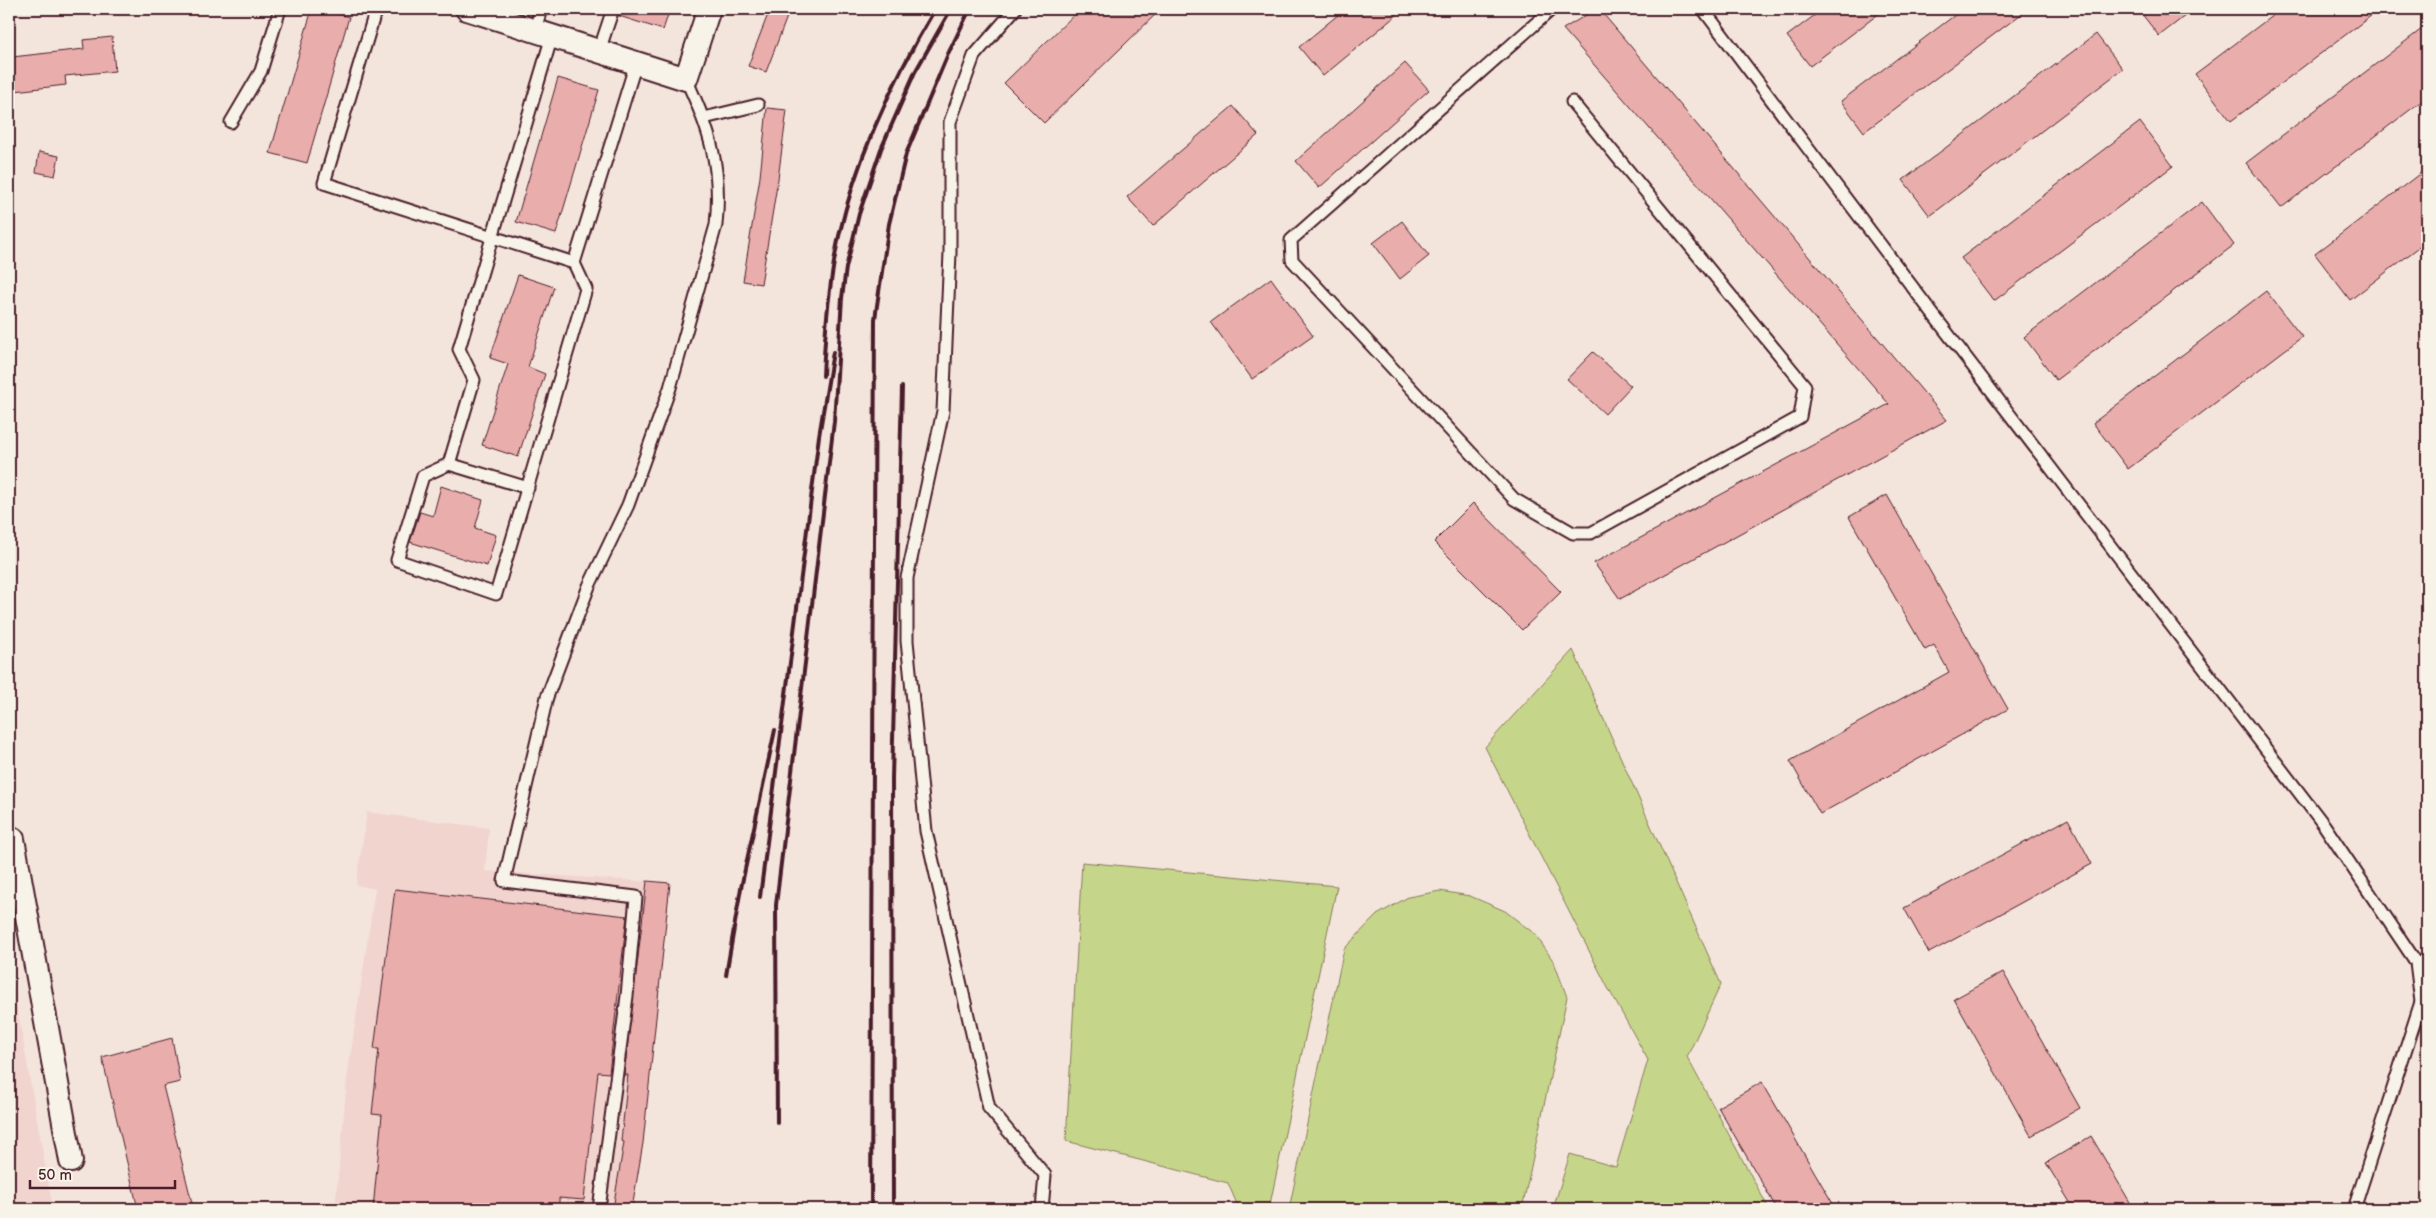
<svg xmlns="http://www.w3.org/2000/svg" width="2436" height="1218" viewBox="0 0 2436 1218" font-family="'Balsamiq Sans',sans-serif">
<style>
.built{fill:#f1d4ce}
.green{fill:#c5d68a;stroke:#887a5a}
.building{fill:#e9adac;stroke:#4a1f2b}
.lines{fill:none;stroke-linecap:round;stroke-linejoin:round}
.lane-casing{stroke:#4a1f2b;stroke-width:15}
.street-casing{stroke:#4a1f2b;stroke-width:26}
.lane{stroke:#f7f3e8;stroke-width:11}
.street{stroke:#f7f3e8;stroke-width:22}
.rail{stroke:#4a1f2b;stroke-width:4}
</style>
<rect width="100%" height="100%" fill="#f4e5dc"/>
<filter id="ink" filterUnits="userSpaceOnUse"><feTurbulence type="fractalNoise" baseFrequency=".02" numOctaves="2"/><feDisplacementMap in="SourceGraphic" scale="10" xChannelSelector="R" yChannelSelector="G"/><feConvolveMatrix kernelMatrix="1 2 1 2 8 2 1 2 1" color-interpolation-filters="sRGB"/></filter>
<g filter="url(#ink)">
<!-- built -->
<path class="built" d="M367,812L489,828L485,871L670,883L643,1143L632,1209H335L347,1079L375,889L356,885Z
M9,962L53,1209H9Z"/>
<!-- green -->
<path class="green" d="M1573,650L1721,984L1687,1057L1769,1209H1553L1570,1154L1616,1167L1648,1060L1608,988L1485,747Z
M1082,862L1337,886L1269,1209H1239L1228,1183L1066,1141Z
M1440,891L1470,896L1505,911L1535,934L1554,962L1567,997L1522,1209H1289L1344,949L1377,915L1408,897Z"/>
<!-- building -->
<path class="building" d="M312,9H320L349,17L307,163L270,153Z
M620,9H670L663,30L619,16Z
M770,9H790L766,72L748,66Z
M1080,9H1161L1044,123L1004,83Z
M1345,9H1404L1323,76L1299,47Z
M1596,9H1599L1947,420L1620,599L1594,563L1889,404L1563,29Z
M1823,9H1885L1810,66L1787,36Z
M1963,9H2028L1864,132L1841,101Z
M2138,9H2194L2159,36Z
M2281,9H2380L2231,121L2195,74Z
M2427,25V97L2281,208L2246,163Z
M2096,34L2123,69L1930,216L1903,180Z
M112,37L115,71L65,76L66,85L15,91L12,57L84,49L83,40Z
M1405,63L1429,90L1319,188L1296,161Z
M558,78L599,90L556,234L516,222Z
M1233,106L1258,135L1153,226L1127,197Z
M767,108L787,110L778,179L761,284L743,281L760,177Z
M2140,122L2173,166L1994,301L1961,258Z
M39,152L59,156L55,176L36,172Z
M2427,168V241L2350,300L2315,254Z
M2202,202L2234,245L2056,380L2024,337Z
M1402,221L1429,256L1400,279L1373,243Z
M518,275L554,287L528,367L545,374L518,457L482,445L508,364L490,358Z
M1271,278L1313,336L1252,379L1211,322Z
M2266,291L2302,337L2128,469L2093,423Z
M1593,352L1631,386L1605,414L1567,379Z
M441,486L483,500L475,528L496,535L487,566L410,542L420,512L433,516Z
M1887,495L2008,709L1820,814L1790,761L1949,672L1934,645L1925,650L1849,517Z
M1473,503L1561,592L1522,630L1434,542Z
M2068,819L2092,864L1929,953L1904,908Z
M647,881L670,883L643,1143L632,1209H613L624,1142L621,1141L628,1075H624Z
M395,889L627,916L609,1073L598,1072L584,1200L559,1198V1209H373L382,1115L372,1114L379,1049H374Z
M2003,972L2080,1108L2031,1136L1954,999Z
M172,1038L180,1082L163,1086L192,1203L169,1209H138L102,1057Z
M1762,1082L1836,1209H1777L1718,1107Z
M2091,1136L2134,1209H2074L2046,1163Z"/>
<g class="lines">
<!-- lane casing -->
<g class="lane-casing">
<path id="lane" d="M376,9L324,183L574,263
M1015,9L974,56L950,122V253L943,411L907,578V641L926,831L989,1108L1045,1175L1042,1209
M1552,9L1291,240L1292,260L1514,499L1573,533H1591L1800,417L1805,386L1572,102
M1703,9L1932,313L2324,825L2416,962L2421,1002L2354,1209
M535,30L541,9
M552,36L459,349L474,380L449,464L423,476L397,560L496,594L586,289L574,263L636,63
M599,51L613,9
M704,118L758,105
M231,122L261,71L280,9
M449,464L528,488
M599,1209L627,996L636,897L504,881L547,697L589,586L628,505L670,388L716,225C722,167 710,130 686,79"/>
</g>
<!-- street casing -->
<g class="street-casing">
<path id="street" d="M467,9L686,79L709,9
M9,837L13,839L71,1161"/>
</g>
<!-- lane -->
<use href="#lane" class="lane"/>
<!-- street -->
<use href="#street" class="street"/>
<!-- rail -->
<path class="rail" d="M823,376C825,329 829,282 839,236C857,156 893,80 935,9
M760,897L819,436L833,352
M726,975L741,888L775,730
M777,1123L776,905L834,421L842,298L846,268L859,214L881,149L915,72L951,9
M871,1209L875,319L889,224L906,154L948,54L970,9
M893,1209L892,778L902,387"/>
</g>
</g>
<!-- margin -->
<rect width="2436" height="1218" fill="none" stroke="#f7f3e8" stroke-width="30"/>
<rect x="15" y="15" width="2406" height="1188" fill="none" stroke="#4a1f2b" stroke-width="2" filter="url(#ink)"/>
<!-- scale -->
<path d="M30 1180v8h145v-8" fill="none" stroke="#4a1f2b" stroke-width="2.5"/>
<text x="38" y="1180" font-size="15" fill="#4a1f2b" stroke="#f7f3e8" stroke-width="4" paint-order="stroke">50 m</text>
</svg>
